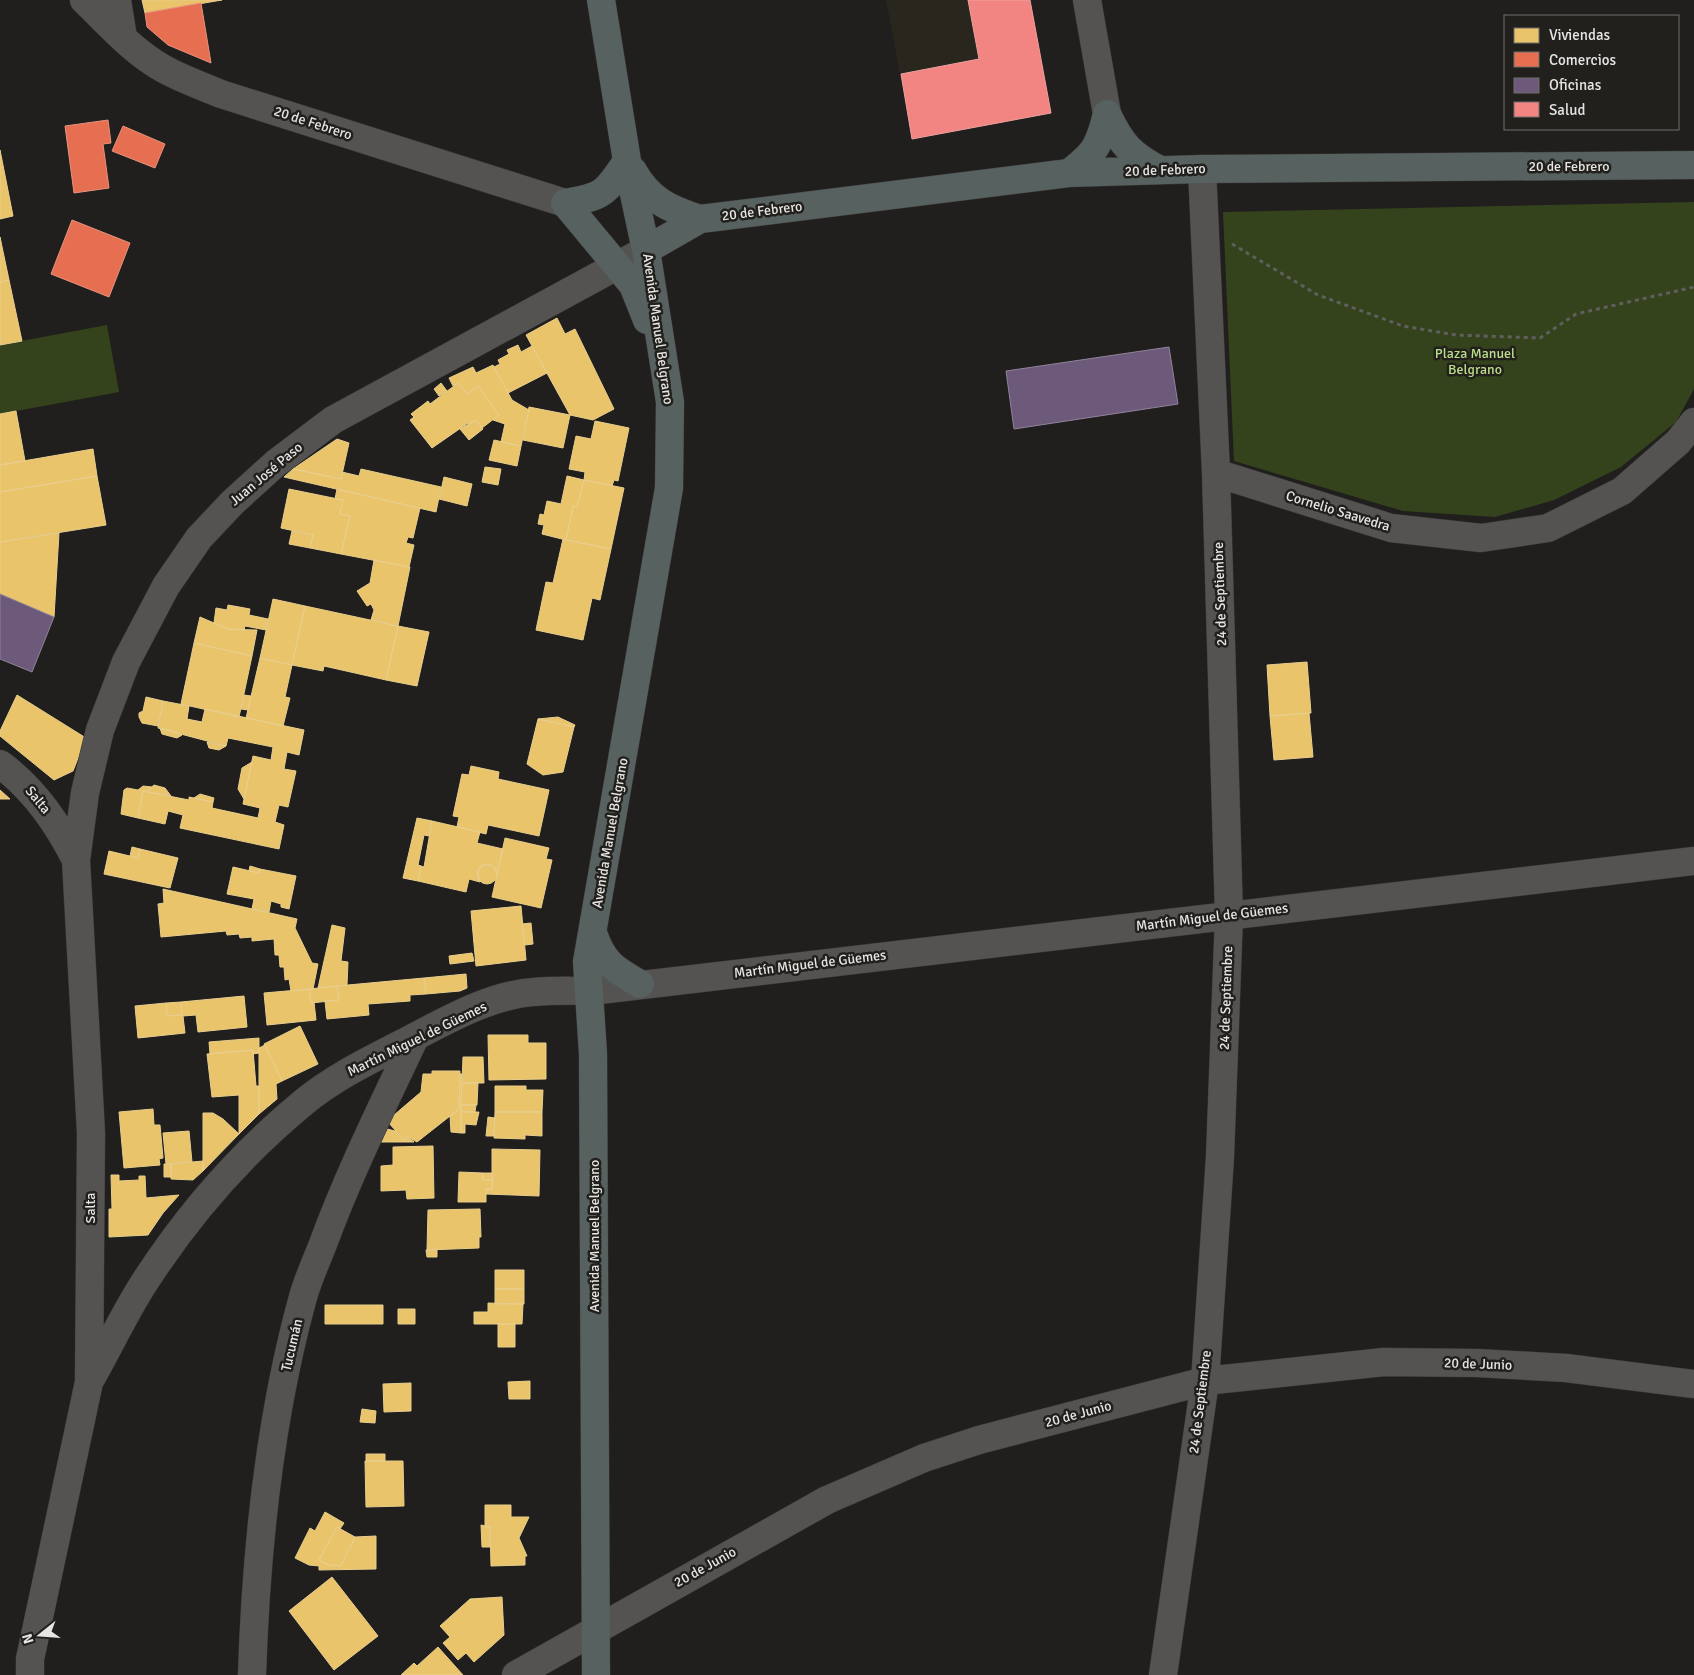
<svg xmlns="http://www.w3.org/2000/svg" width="1694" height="1675" viewBox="0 0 1694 1675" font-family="Signika,sans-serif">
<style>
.built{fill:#29261e}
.green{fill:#35431c}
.homes{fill:#e9c46a;stroke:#e8ce8e}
.shops{fill:#e76f51;stroke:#e7927d}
.offices{fill:#6d597a;stroke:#91839a}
.health{fill:#f28482;stroke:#eea19f}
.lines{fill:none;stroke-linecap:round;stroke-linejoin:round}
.minor-casing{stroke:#3a3937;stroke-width:29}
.primary-casing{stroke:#3a3937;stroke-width:29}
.path{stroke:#605f5e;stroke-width:3;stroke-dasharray:4 4;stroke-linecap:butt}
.minor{stroke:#545352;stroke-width:28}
.primary{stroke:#566160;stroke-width:28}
.labels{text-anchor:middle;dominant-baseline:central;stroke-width:5;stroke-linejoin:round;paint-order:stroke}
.street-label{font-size:14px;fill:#e6e5e3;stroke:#21201c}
.park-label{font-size:14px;fill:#bcdf8b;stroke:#21201c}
</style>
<rect width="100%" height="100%" fill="#201f1d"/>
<!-- built -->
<path class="built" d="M886,0H1030L1051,113L912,139Z"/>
<!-- green -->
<path class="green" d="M1694,202V389L1676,422L1621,467L1554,500L1495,517L1403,511L1234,461L1223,212Z
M107,325L119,392L0,414V345Z"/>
<!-- homes -->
<path class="homes" d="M142,0H222L145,13Z
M0,150L13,216L0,219Z
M0,237L9,280L0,282Z
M9,280L22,341L0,345V282Z
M557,318L565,334L575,329L614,409L593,420L570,415L526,335Z
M518,345L521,352L532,346L547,373L508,393L494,367L500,364L498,360L509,354L507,350Z
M493,365L512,400L529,410L521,446L501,442L505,424L493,420L499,415L478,386L467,394L458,383L453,386L449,378L473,367L476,373Z
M441,383L447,391L439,396L434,389Z
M458,383L467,394L478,386L499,415L482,428L476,420L469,425L468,423L432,448L410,420L414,417L411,414L428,401L430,404Z
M529,407L570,415L563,448L523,440Z
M16,411L25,461L0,465V414Z
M476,420L483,429L469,440L460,429Z
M595,421L629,428L618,481L614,480L612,486L584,480L585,472L569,469L576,436L591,439Z
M337,439L349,443L341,479L293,469Z
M494,440L521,446L517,466L489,460Z
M93,449L97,476L0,492V465Z
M485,467L501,469L498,485L482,482Z
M293,469L341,479L342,472L359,476L361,469L441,487L436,512L284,477Z
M97,476L106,525L0,542V492Z
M567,476L584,480L577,507L573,506L566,540L542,534L544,525L538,524L540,514L544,515L547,501L561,504Z
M444,477L472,484L467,506L439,499Z
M584,480L624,488L611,549L566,540L573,506L577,507Z
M289,489L343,500L340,514L350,516L341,554L310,548L313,535L281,528Z
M337,489L420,508L413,538L408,537L406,543L414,545L409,567L341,554L350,516L340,514L343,500L335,499Z
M292,531L313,535L310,548L289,544Z
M59,533L54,617L0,594V542Z
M563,539L611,549L600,600L592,598L583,640L536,630L546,582L553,583Z
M374,560L410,567L398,626L371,620L374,610L371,604L367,606L357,591L370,583Z
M273,599L305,606L292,665L260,658Z
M228,605L250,609L249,615L268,619L266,630L245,626L244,630L228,629L214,623L216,608L227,610Z
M305,606L398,626L386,680L324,666L323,671L292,665Z
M200,617L228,629L257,630L252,656L194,643Z
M398,626L429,632L417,686L386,680Z
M194,643L252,656L239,717L181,704Z
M260,658L292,665L285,697L290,698L283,726L246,718Z
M1307,662L1311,713L1270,716L1267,665Z
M17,695L86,738L73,771L54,780L0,736V731Z
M244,695L251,696L248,710L241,709Z
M146,697L163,701L158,726L142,723L139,717V713L143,711Z
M163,701L189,706L187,719L202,722L205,709L304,730L299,755L287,752L284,769L296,771L288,807L279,805L275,822L284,825L279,849L180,828L183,815L168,811L165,824L138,818L143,791L189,800V797L213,802L212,808L258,818L260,808L243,804L253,756L271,760L273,747L228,738L226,746L158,728Z
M1309,713L1313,757L1274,760L1270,716Z
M558,717L575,725L574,727L538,719Z
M538,719L574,727L563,772L543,775L527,764Z
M160,728L177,732V734L182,735L177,738L162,734Z
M207,742L226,746L219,750L209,748Z
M252,762L244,799L238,789L242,768Z
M471,766L499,772L498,779L549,790L539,836L488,825L486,834L457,827L459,817L453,816L462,774L469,775Z
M154,785L165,788L171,796L146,792Z
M143,786L152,787L146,792L143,791L138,818L121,814L124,790L127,788L138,790Z
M0,790L10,799H0Z
M200,794L214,798L213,802L194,798Z
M417,818L432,821L429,836L424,835L418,865L421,866L418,881L403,878Z
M432,821L480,832L477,843L503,849L497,875L493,866L484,864L478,871L480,882L469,879L466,892L418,881L421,866L424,867Z
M505,838L549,848L546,859L552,860L541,908L492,897Z
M132,847L140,849L138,858L130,856Z
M140,849L178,858L170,888L104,874L109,851L138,858Z
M477 874a10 10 0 1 1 20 0a10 10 0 1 1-20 0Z
M250,866L260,869L259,873L249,871Z
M233,867L259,873L260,869L296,876L289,909L281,907V904L271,901L269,912L252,909L254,899L227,894Z
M163,889L297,919L295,928L312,963L318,964L313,989L291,991L289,979L285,980L284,967H280L279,955H275L274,939L252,941V937L240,938L239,934L227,935L226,931L161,937L158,904L164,903Z
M521,906L526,960L476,966L471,911Z
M531,923L533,944L525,945L522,924Z
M332,925L345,928L341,961L348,962L347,985L318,988Z
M472,953L474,961L450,964L449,956Z
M466,974L467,988L460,991L426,994L424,978Z
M424,978L426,994L410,995V1001L368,1004L369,1015L327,1019L325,1001L339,1000L337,986Z
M337,986L339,1000L311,1003L309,989Z
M309,989L311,1003L314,1002L316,1020L267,1025L264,993Z
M244,996L247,1027L198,1032L196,1015L183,1016L185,1033L138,1038L135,1006L166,1003L167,1016L182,1015L181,1002Z
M181,1002L182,1015L167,1016L166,1003Z
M300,1026L318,1064L282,1081L264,1044Z
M488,1035H528V1043H546V1079L489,1080Z
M259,1038V1053L253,1054V1050L210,1054L209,1042Z
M265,1045L282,1081L276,1084L277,1099L259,1114V1048Z
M253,1050L256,1086H259V1114L239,1134V1095L212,1097L207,1054Z
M463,1057H483L484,1083H462Z
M432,1071H460L459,1109L417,1142L408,1137L404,1140L387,1121L421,1092L423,1074H432Z
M460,1074H462L461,1133L451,1132L450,1116L459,1109Z
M462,1083H478L477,1105H461Z
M495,1086H526V1090H543L542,1112H495Z
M461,1105H476L475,1112H461Z
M153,1109L154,1125H160L163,1158L159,1159L160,1165L124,1168L119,1112Z
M461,1112H479L476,1125L465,1124V1133H461Z
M495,1112H542V1136L525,1135V1139L494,1138Z
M203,1113H213L223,1119L239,1134L203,1171Z
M488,1117L495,1118L494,1136H486Z
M380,1127L395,1131L404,1140L408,1137L414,1142H372Z
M189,1131L192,1162L166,1164L163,1133Z
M433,1146L434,1198L407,1199L406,1190L381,1191V1166L393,1165V1147Z
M492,1149L540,1150L539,1196L486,1194V1189H492Z
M203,1161V1171L193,1180L171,1179V1164Z
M164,1164H171V1177H164Z
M459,1172L483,1173V1180H493L492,1189H486V1202H458Z
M483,1173H493V1180H483Z
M111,1175H119V1181L139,1180V1176H145L146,1198L179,1195L163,1213L148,1235L109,1237V1209H112Z
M480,1209L481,1237H479V1248L427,1250L428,1210Z
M426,1250H437V1257H427Z
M495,1270H524V1289H495Z
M495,1289H524V1304H495Z
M488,1303L523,1304L522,1324H474V1312H488Z
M325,1305H383V1324H325Z
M398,1309H415V1324H398Z
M498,1324H515V1347H498Z
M530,1381V1399H509L508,1382Z
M411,1383V1411L384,1412L383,1384Z
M362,1409L376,1411L375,1423L360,1422Z
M366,1454H385V1461H366Z
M365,1461H403L404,1506L366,1507Z
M485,1505H511V1517H529L519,1538L527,1556H525V1565L491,1566L490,1527H485Z
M325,1512L344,1523L340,1529L337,1527L319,1560L329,1565L341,1566L355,1537L376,1536V1569L319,1570V1566L309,1565L295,1558L310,1528L315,1531Z
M481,1525L490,1527V1547H482Z
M337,1527L355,1537L341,1566L329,1565L319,1560Z
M332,1577L378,1636L334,1670L289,1611Z
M502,1597L504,1635L474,1662L466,1653L458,1660L443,1643L450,1637L440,1626L470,1599Z
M438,1647L463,1675H401L414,1663L417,1666Z"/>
<!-- shops -->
<path class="shops" d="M201,3L211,63L168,45L147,27L145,13Z
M108,120L111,143L103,144L109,188L74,193L65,126Z
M123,126L165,144L155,168L112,151Z
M72,220L130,243L109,297L51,274Z"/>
<!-- offices -->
<path class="offices" d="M1169,347L1178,404L1014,429L1006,371Z
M0,594L54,617L32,672L0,659Z"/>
<!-- health -->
<path class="health" d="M968,0H1030L1051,113L912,139L901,74L979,59Z"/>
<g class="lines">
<!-- minor casing -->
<g class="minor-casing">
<path id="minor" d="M84,0C109,24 133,52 164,69C182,79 202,86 221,94L565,203
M117,0L123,38
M1087,0L1107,114
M1216,473L1391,528L1481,538L1548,528L1622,491L1678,442L1694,422
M0,764C34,789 57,822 76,860L91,1133L89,1382L30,1659V1675
M76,860L85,793L100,730L126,662L166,586L199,538L233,502L276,463L333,420L646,250
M89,1382C108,1349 124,1314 144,1283C187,1216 242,1153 304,1102C333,1078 368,1061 401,1044C442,1023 488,995 534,992C553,990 572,991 591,991L1694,861
M252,1675C256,1548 269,1420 303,1297C308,1279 316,1262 323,1244C349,1173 383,1105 415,1037
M516,1675L827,1500L924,1458L979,1440L1205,1381L1384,1362L1477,1363L1566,1368L1694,1384
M1163,1675L1205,1381L1220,1157L1229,915L1216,473L1202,169"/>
</g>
<!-- primary casing -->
<g class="primary-casing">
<path id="primary" d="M1107,114C1121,144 1131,155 1160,170
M633,171C649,200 669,209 700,219
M1069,173C1096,152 1099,146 1107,114
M565,203L633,285L647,320
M565,203C603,197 606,193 627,161
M646,250L700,219L1069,173L1202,169L1694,165
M593,933C603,963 614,969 640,984
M596,1675L593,1054L587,962L669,488L670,402L646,250L627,161L601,0"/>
</g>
<!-- path -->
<path class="path" d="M1232,244L1318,295L1403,326L1456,335L1540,338L1576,314L1694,287"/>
<!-- minor -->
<use href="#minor" class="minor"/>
<!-- primary -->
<use href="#primary" class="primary"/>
</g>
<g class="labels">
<!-- street labels -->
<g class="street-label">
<text transform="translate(313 123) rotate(18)">20 de Febrero</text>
<text x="1569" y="166">20 de Febrero</text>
<text transform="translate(1165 170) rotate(-2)">20 de Febrero</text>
<text transform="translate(762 211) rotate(-7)">20 de Febrero</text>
<text transform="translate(658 329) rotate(82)">Avenida Manuel Belgrano</text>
<text transform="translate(266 474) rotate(-40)">Juan José Paso</text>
<text transform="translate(1338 511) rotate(17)">Cornelio Saavedra</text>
<text transform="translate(1220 594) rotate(-92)">24 de Septiembre</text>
<text transform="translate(38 800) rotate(50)">Salta</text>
<text transform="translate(610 833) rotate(-80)">Avenida Manuel Belgrano</text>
<text transform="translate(1212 917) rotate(-7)">Martín Miguel de Güemes</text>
<text transform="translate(810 964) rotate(-7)">Martín Miguel de Güemes</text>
<text transform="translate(1226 998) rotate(-88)">24 de Septiembre</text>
<text transform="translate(417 1039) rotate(-26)">Martín Miguel de Güemes</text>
<text transform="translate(90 1208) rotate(-90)">Salta</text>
<text transform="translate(594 1236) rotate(-90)">Avenida Manuel Belgrano</text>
<text transform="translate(292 1345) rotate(-77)">Tucumán</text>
<text transform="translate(1478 1364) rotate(2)">20 de Junio</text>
<text transform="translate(1200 1402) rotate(-83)">24 de Septiembre</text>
<text transform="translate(1078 1414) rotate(-15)">20 de Junio</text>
<text transform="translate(705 1567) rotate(-29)">20 de Junio</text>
</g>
<!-- park labels -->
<g class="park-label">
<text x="1475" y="353">Plaza Manuel<tspan x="1475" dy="16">Belgrano</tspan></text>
</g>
</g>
<!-- legend -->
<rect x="1504" y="15" width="175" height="115" fill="#21201c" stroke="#706f6c"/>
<rect x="1514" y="28" width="25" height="15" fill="#e9c46a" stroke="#706f6c"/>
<text x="1549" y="40" font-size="15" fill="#e6e5e3">Viviendas</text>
<rect x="1514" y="52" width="25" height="15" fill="#e76f51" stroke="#706f6c"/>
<text x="1549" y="65" font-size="15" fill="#e6e5e3">Comercios</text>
<rect x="1514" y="78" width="25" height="15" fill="#6d597a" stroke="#706f6c"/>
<text x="1549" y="90" font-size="15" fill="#e6e5e3">Oficinas</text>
<rect x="1514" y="102" width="25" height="15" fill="#f28482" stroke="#706f6c"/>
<text x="1549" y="115" font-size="15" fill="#e6e5e3">Salud</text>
<!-- north arrow -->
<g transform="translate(40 1635) rotate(253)" stroke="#21201c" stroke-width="4" paint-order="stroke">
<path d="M0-4L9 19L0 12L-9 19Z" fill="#e6e5e3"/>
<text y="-8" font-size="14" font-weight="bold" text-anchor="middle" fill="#e6e5e3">N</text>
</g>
</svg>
